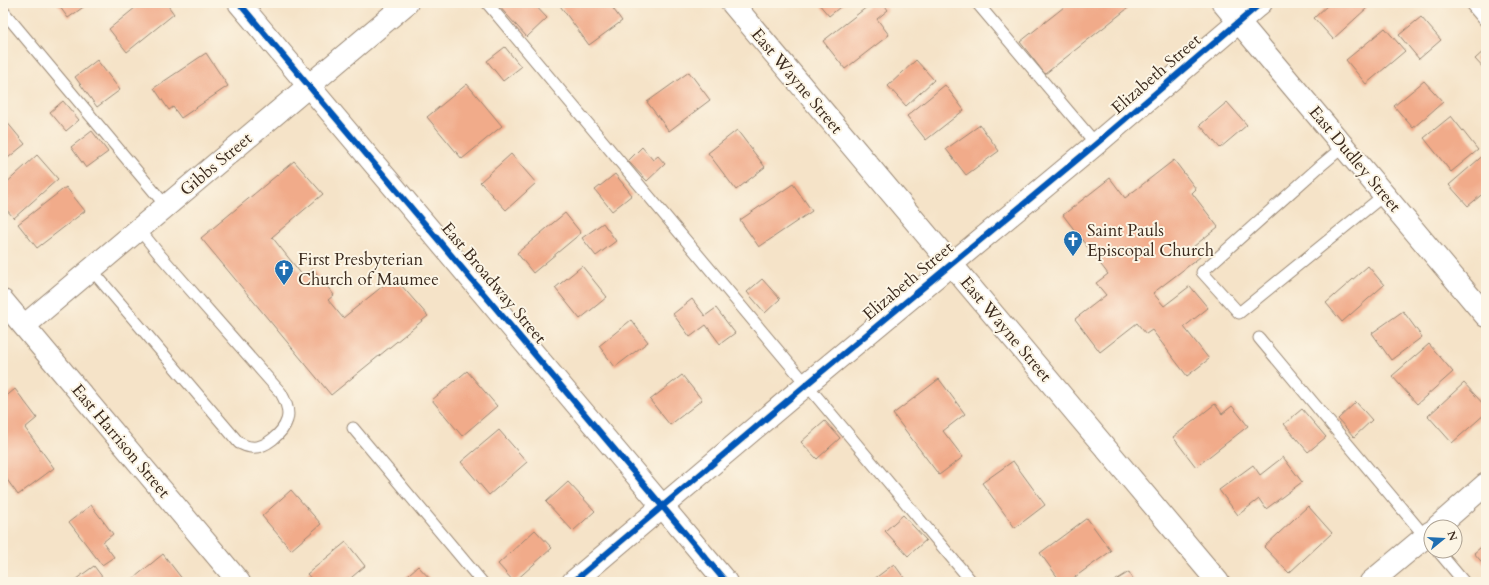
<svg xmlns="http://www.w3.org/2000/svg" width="1489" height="585" viewBox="0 0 1489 585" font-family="Cardo,serif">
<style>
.building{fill:#f1ab8a}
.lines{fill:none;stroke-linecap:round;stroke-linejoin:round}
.service-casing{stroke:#988673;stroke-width:13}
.minor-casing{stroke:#988673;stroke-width:24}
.tertiary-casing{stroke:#988673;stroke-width:24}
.service{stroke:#fff;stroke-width:11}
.minor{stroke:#fff;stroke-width:22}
.tertiary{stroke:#fff;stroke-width:22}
.cycleway-casing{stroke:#fcf5e5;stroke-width:8}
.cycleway{stroke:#0057b8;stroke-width:6}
.labels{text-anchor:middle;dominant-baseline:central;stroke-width:4;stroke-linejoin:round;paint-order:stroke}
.street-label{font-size:17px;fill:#3b2a1e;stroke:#fcf5e5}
.poi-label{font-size:17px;fill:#3b2a1e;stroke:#fcf5e5;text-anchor:start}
</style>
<rect width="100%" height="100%" fill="#fcf5e5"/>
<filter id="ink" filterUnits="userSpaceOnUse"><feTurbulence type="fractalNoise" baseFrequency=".025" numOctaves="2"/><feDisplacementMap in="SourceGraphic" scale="8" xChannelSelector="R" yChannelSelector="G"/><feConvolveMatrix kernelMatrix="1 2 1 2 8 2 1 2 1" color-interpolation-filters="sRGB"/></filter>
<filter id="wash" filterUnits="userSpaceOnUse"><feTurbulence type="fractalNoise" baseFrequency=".012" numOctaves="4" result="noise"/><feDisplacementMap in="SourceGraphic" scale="16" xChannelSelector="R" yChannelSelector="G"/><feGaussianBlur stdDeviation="0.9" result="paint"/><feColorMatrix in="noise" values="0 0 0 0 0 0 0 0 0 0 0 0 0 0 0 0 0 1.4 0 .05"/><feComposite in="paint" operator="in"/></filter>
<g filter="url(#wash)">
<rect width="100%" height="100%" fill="#f5e3c8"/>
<g id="blocks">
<!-- building -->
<path class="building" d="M57,3H89L68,18Z
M141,3H166L174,14L127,52L109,29Z
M496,3H533L547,18L527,37Z
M558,3H609L622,21L589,45Z
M818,3H845L829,16Z
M872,3H883L888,10L877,19L889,35L845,69L823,41Z
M1069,3H1131L1132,5L1045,74L1020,42Z
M1330,3H1362L1367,8L1333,39L1314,18Z
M1421,17L1441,40L1419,59L1399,35Z
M1385,28L1405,51L1366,84L1346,60Z
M505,47L521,67L503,81L487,61Z
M1486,49V71L1475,59Z
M206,53L228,86L181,118L173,107L169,110L154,88Z
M97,60L120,90L97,107L75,77Z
M916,60L934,80L906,106L888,86Z
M689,72L710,100L669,131L647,102Z
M1424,81L1443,102L1413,128L1394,106Z
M467,84L502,126L462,159L427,117Z
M945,85L964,110L926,140L907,116Z
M63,101L79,120L66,131L50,112Z
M1227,102L1247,125L1220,148L1200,125Z
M1451,116L1478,150L1451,172L1424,138Z
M6,121L25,144L3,162V124Z
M980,125L999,151L966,175L946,149Z
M737,130L765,167L736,190L708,153Z
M92,131L108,152L86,168L71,147Z
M642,147L653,160L658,156L665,164L647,181L628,161Z
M1486,153V191L1468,206L1449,185Z
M511,154L536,183L506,210L480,182Z
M37,155L58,179L14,218L3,206V186Z
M1174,160L1196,189L1192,193L1218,227L1193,247L1200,257L1153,293L1164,306L1190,286L1208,308L1184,327L1209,359L1187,376L1152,330L1146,334L1137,323L1100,352L1075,319L1106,295L1096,283L1108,274L1063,215L1110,178L1125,198Z
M294,161L323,194L272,237L303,276L313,269L334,295L328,300L343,318L394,277L428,316L331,395L201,238Z
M615,174L632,195L612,211L595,190Z
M793,184L812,211L759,247L740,220Z
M66,187L85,211L37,248L18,224Z
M565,213L581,233L533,273L517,253Z
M603,223L616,241L596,256L582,238Z
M582,266L607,297L580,319L555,288Z
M1368,266L1384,285L1342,322L1326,303Z
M762,279L780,299L765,313L747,292Z
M692,299L705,316L716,308L735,333L720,344L706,325L690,337L673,314Z
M1403,311L1422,337L1391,360L1372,333Z
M631,320L648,342L615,367L599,346Z
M1429,344L1453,372L1417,404L1392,376Z
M467,371L497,406L462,436L432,400Z
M682,375L702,400L670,425L650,400Z
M939,379L965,414L943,431L963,457L939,475L893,414Z
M1464,383L1486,407V413L1452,443L1428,416Z
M15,389L37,418L25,428L54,468L18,495L3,474V399Z
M1356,402L1372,420L1354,437L1338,419Z
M1215,404L1222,414L1232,406L1248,426L1196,467L1173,437Z
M1302,409L1326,437L1308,452L1284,424Z
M825,421L840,438L817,459L801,442Z
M499,430L527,462L489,495L461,462Z
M1283,457L1302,482L1266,509L1259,499L1238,515L1219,490L1253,465L1260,475Z
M1013,461L1045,505L1015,528L982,483Z
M568,482L595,511L573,531L546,502Z
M291,490L321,524L291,550L262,516Z
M91,505L113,534L103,542L114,557L102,565L69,522Z
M1308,506L1332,533L1289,573L1264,547Z
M903,515L926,540L908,556L885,531Z
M1087,518L1111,551L1068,582H1061L1040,553Z
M535,530L552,548L514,582L498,564Z
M346,542L365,566L346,582H314L307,574Z
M1486,543V567L1474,553Z
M163,554L183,580L180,582H129Z
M894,564L907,582H870Z
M94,566L106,582H72Z
M418,566L432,581L400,582Z
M1129,572L1135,582H1113Z"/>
</g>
</g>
<g filter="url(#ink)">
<use href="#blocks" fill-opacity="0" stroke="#988673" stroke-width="1"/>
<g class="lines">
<!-- service casing -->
<g class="service-casing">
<path id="service" d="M487,3L972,582
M977,3L1096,144
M1470,3L1486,22
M3,11L166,206
M1344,146L1319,167L1202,272L1239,313L1384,195
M91,269L239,443C242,444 247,447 251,447C265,449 283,433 287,420C290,411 285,400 281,393L159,254L139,229
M1259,338L1428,540
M353,428L482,582
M1438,551L1464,582"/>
</g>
<!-- minor casing -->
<g class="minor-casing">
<path id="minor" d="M732,3L1218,582
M1223,3L1486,316
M3,301L239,582
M24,326L407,3
M1437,527L1486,484
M573,582L807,384L1096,144L1261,3
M1371,582L1431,532"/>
</g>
<!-- tertiary casing -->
<g class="tertiary-casing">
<path id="tertiary" d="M239,3L726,582"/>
</g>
<!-- service -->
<use href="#service" class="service"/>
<!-- minor -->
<use href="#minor" class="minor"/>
<!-- tertiary -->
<use href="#tertiary" class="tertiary"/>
<!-- cycleway casing -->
<g class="cycleway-casing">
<path id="cycleway" d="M239,3L726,582
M573,582L807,384L1096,144L1261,3"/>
</g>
<!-- cycleway -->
<use href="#cycleway" class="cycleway"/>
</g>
</g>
<!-- icons -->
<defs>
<g id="church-pin" transform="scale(1)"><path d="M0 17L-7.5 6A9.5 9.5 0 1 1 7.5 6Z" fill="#1f6fb2" stroke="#fcf5e5"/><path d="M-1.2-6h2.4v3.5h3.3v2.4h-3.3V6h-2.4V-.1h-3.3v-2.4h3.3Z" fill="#fff"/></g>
</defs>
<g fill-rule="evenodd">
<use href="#church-pin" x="1073" y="240"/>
<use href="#church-pin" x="284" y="269"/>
</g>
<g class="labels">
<!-- street labels -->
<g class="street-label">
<text transform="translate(1156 74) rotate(-41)">Elizabeth Street</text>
<text transform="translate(797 81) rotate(50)">East Wayne Street</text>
<text transform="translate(1355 159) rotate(50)">East Dudley Street</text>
<text transform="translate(216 164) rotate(-40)">Gibbs Street</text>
<text transform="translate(908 281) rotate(-40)">Elizabeth Street</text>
<text transform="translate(494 283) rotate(50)">East Broadway Street</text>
<text transform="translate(1006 329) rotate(50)">East Wayne Street</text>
<text transform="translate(121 441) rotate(50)">East Harrison Street</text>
</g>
<!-- poi labels -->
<g class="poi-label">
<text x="1087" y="230">Saint Pauls<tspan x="1087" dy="20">Episcopal Church</tspan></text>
<text x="298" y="259">First Presbyterian<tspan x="298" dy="20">Church of Maumee</tspan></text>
</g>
</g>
<!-- margin -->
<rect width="1489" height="585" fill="none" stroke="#fcf5e5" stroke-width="16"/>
<!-- north arrow -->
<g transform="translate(1443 539) rotate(72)"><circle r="19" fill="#fcf5e5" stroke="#afa495"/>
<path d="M0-3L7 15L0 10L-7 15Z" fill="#1f6fb2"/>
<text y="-6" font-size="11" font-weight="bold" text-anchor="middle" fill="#3b2a1e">N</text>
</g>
</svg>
